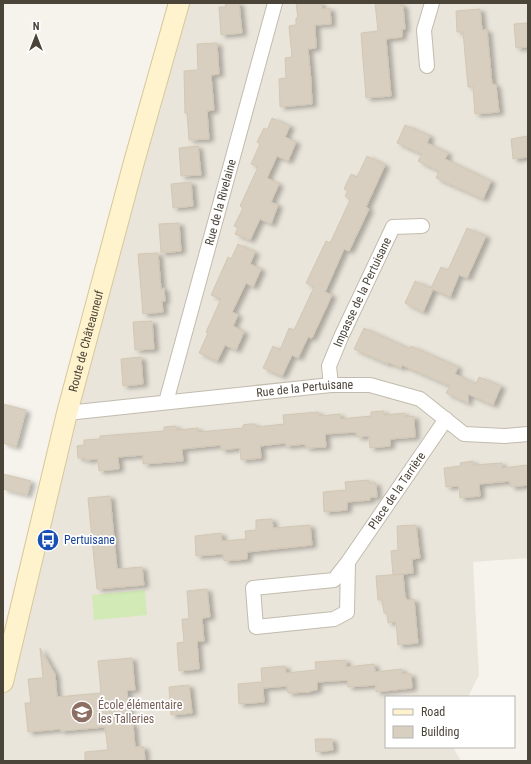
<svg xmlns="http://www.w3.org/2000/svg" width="531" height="764" viewBox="0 0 531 764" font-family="'Roboto Condensed',sans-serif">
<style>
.residential{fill:#eae5da}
.green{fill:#d2eab5}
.building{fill:#d8cfc1;stroke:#d3c7b4;filter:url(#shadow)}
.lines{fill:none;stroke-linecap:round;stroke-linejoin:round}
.minor-casing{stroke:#c2bbae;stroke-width:16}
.secondary-casing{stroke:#d6c79b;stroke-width:22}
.minor{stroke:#fff;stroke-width:14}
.secondary{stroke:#fff3cd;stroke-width:20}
.labels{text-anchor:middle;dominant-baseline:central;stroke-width:3.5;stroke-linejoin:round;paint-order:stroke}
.street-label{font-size:12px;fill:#4b4439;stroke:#fff}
.transit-label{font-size:12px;fill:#164399;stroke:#fff;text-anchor:start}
.education-label{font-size:12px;fill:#785e54;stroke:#fff;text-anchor:start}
</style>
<defs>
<filter id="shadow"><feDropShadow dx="4.5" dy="2.5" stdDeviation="2" flood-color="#0004"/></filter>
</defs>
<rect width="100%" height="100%" fill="#f6f3ec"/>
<!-- residential -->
<path class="residential" d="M167,3H528V558L473,562L479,675L468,697H386V747H453L461,761H3V685Z"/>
<!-- green -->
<path class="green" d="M145,590L147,615L94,620L92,595Z"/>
<!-- building -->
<path class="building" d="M225,3H239L242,33L221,35L219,7H226Z
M296,3H321L322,9L330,8L331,24L315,25L316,48L308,49L311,81L312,104L280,107L279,79L286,78L285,58L292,57L289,26L296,25V18H298Z
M375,3H400V6L403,5L405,29H402V37L386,39L391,96L366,98L361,33L378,31Z
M480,9L482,30H487L492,84L496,85L499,112L475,114L473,87H468L463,32H457L456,11Z
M528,23V47L516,48L514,24Z
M217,43L219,74L211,75L214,110L207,111L209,139L189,140L187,113H185L184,71L198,70L197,44Z
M272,118L290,126L285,137L296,142L288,161L277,156L267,178L279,184L271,202L278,205L271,224L260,219L250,240L235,234L238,228L234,226L243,208L240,206L258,167L251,164L260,144L257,142L264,128L267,130Z
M405,125L430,136L427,143L448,153L445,159L491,181L483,199L436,178L439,171L418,161L422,154L397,143Z
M528,136V157L513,159L511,139Z
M198,146L201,175L181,176L179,148Z
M367,156L385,165L366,207L369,209L349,251L344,249L325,292L332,295L312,338L308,337L298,358L292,355L282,376L263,368L273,346L280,350L289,328L294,330L314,287L306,283L326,241L330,243L350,200L345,196L348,191L344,189L351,174L357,177Z
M191,182L193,206L173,208L171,184Z
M179,223L181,251L161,253L159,224Z
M467,228L486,236L467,278L459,275L450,297L433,289L423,312L405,303L415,281L431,288L441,267L448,270Z
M238,244L255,252L250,264L261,269L253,287L246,283L232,312L238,315L233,326L244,332L236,350L225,345L217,361L199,353L208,333L206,332L221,299L211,295L228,257L231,259Z
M158,253L161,289L164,288L165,301H162L163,312L143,314L138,254Z
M152,321L154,349L135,350L133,322Z
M364,328L410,349L411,346L458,367L455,374L476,384L479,377L501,386L493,405L468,394V403L446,393L450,386L402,365L401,368L388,362V364L354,349Z
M141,357L143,384L123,386L121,359Z
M3,404L26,410L16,447L3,443Z
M384,411V415L405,413V417L414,416L415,437L390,439V446L370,448L369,436L357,437L356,432L325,434L326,447L306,448L305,444L286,446L285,443L260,446L261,458L241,460L240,448L221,450V445L182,449L183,461L143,464V455L118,457L119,469L99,471L98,459L85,460V458H78L77,446L84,445V440L100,439V436L164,431V427L176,426L177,430L198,428V432L243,428V425L249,424H255L256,427L284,424L283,415L318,412L319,416L340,414V419L371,416V412Z
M473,461V465L502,463V468L528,465V485L511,487L510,481L479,484L480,496L460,498L459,486L446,487L444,468L461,466L460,463Z
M3,474L31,481L27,495L3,489Z
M369,480V483H376L377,497H370V500L347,502V510L324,512L323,492L346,490L345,482Z
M110,496L117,569L142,567L144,585L97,589L88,498Z
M272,519L273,528L310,525L312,545L247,552V559L224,561L223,554L196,556L195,536L221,533L222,541L246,539L245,531L256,530V520Z
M416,525L420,558L412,559L413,573L393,575L391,551L398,550L397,526Z
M403,574L405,597H406L407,600L414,599L418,643L398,645L396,622L388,623L387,613H384L382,600H378L376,576Z
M207,589L210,617L202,618L204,641H197L199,669L179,671L177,643L184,642L182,619H189L187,591Z
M40,648L55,674L57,697L101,693L98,661L132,658L135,690H127L130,724H133L135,747H144L145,761H85V752L108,750L105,727L61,731L60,729L28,732L25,703H31L28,679L43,678Z
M346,660V667L374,664L375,672L402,669V674H411L412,688L376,692V685L348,687V680L317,682V690L310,691V692L288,693L287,686L263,688L264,702L239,704L238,684L262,682L261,668L285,666L286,673L316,670L315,662Z
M189,685L192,713L171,715L169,687Z
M315,739H332L333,750L316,752Z"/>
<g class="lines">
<!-- minor casing -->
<g class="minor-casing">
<g id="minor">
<path d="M427,66L424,30L432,3"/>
<path id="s1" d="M331,385L329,366L341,337L393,227L422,226"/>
<path id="s2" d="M166,402L275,3"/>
<path id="s3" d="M67,413L331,385H370L420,399L464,434L505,436L528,434"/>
<path id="s4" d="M348,562L334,580L253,588L256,627L334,619L347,612L348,562L446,419"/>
</g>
</g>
<!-- secondary casing -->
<g class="secondary-casing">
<g id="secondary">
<path id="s5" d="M3,682L67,413L134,162L179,3"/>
</g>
</g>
<!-- minor -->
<use href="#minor" class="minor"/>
<!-- secondary -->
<use href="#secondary" class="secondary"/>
</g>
<!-- icons -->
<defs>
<g id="bus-disc" transform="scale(1.15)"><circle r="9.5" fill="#1a4fb4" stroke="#fff"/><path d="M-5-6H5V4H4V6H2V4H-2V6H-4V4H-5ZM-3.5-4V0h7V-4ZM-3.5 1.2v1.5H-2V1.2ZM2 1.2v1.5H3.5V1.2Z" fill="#fff"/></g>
<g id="school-disc" transform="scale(1.15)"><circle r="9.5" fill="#8d6e63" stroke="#fff"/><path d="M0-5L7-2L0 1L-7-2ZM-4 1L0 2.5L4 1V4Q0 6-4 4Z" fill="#fff"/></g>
</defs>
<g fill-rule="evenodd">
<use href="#bus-disc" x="48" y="540"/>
<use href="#school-disc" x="82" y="712"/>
</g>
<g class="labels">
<!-- street labels -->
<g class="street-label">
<text stroke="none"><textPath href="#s2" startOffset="207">Rue de la Rivelaine</textPath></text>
<text stroke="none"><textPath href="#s1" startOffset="100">Impasse de la Pertuisane</textPath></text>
<text stroke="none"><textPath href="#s5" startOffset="351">Route de Châteauneuf</textPath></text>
<text stroke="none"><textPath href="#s3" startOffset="239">Rue de la Pertuisane</textPath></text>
<text stroke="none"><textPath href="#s4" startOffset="373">Place de la Tarrière</textPath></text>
</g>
<!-- transit labels -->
<g class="transit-label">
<text x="64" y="540">Pertuisane</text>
</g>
<!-- education labels -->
<g class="education-label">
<text x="98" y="705">École élémentaire<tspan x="98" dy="14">les Talleries</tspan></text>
</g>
</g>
<!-- border -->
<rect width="531" height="764" fill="none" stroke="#4b4439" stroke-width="8"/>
<!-- legend -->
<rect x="385" y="696" width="130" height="52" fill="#ffffff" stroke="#b7b4b0"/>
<rect x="393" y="709" width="20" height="6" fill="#fff3cd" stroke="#b7b4b0"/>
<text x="421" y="716" font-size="12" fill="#4b4439">Road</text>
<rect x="393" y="726" width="20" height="12" fill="#d8cfc1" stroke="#b7b4b0"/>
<text x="421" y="736" font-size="12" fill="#4b4439">Building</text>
<!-- north arrow -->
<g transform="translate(36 36)" stroke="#ffffff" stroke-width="3" paint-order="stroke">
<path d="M0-3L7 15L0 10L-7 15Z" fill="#4b4439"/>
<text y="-6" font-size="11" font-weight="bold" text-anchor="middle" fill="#4b4439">N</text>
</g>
</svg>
